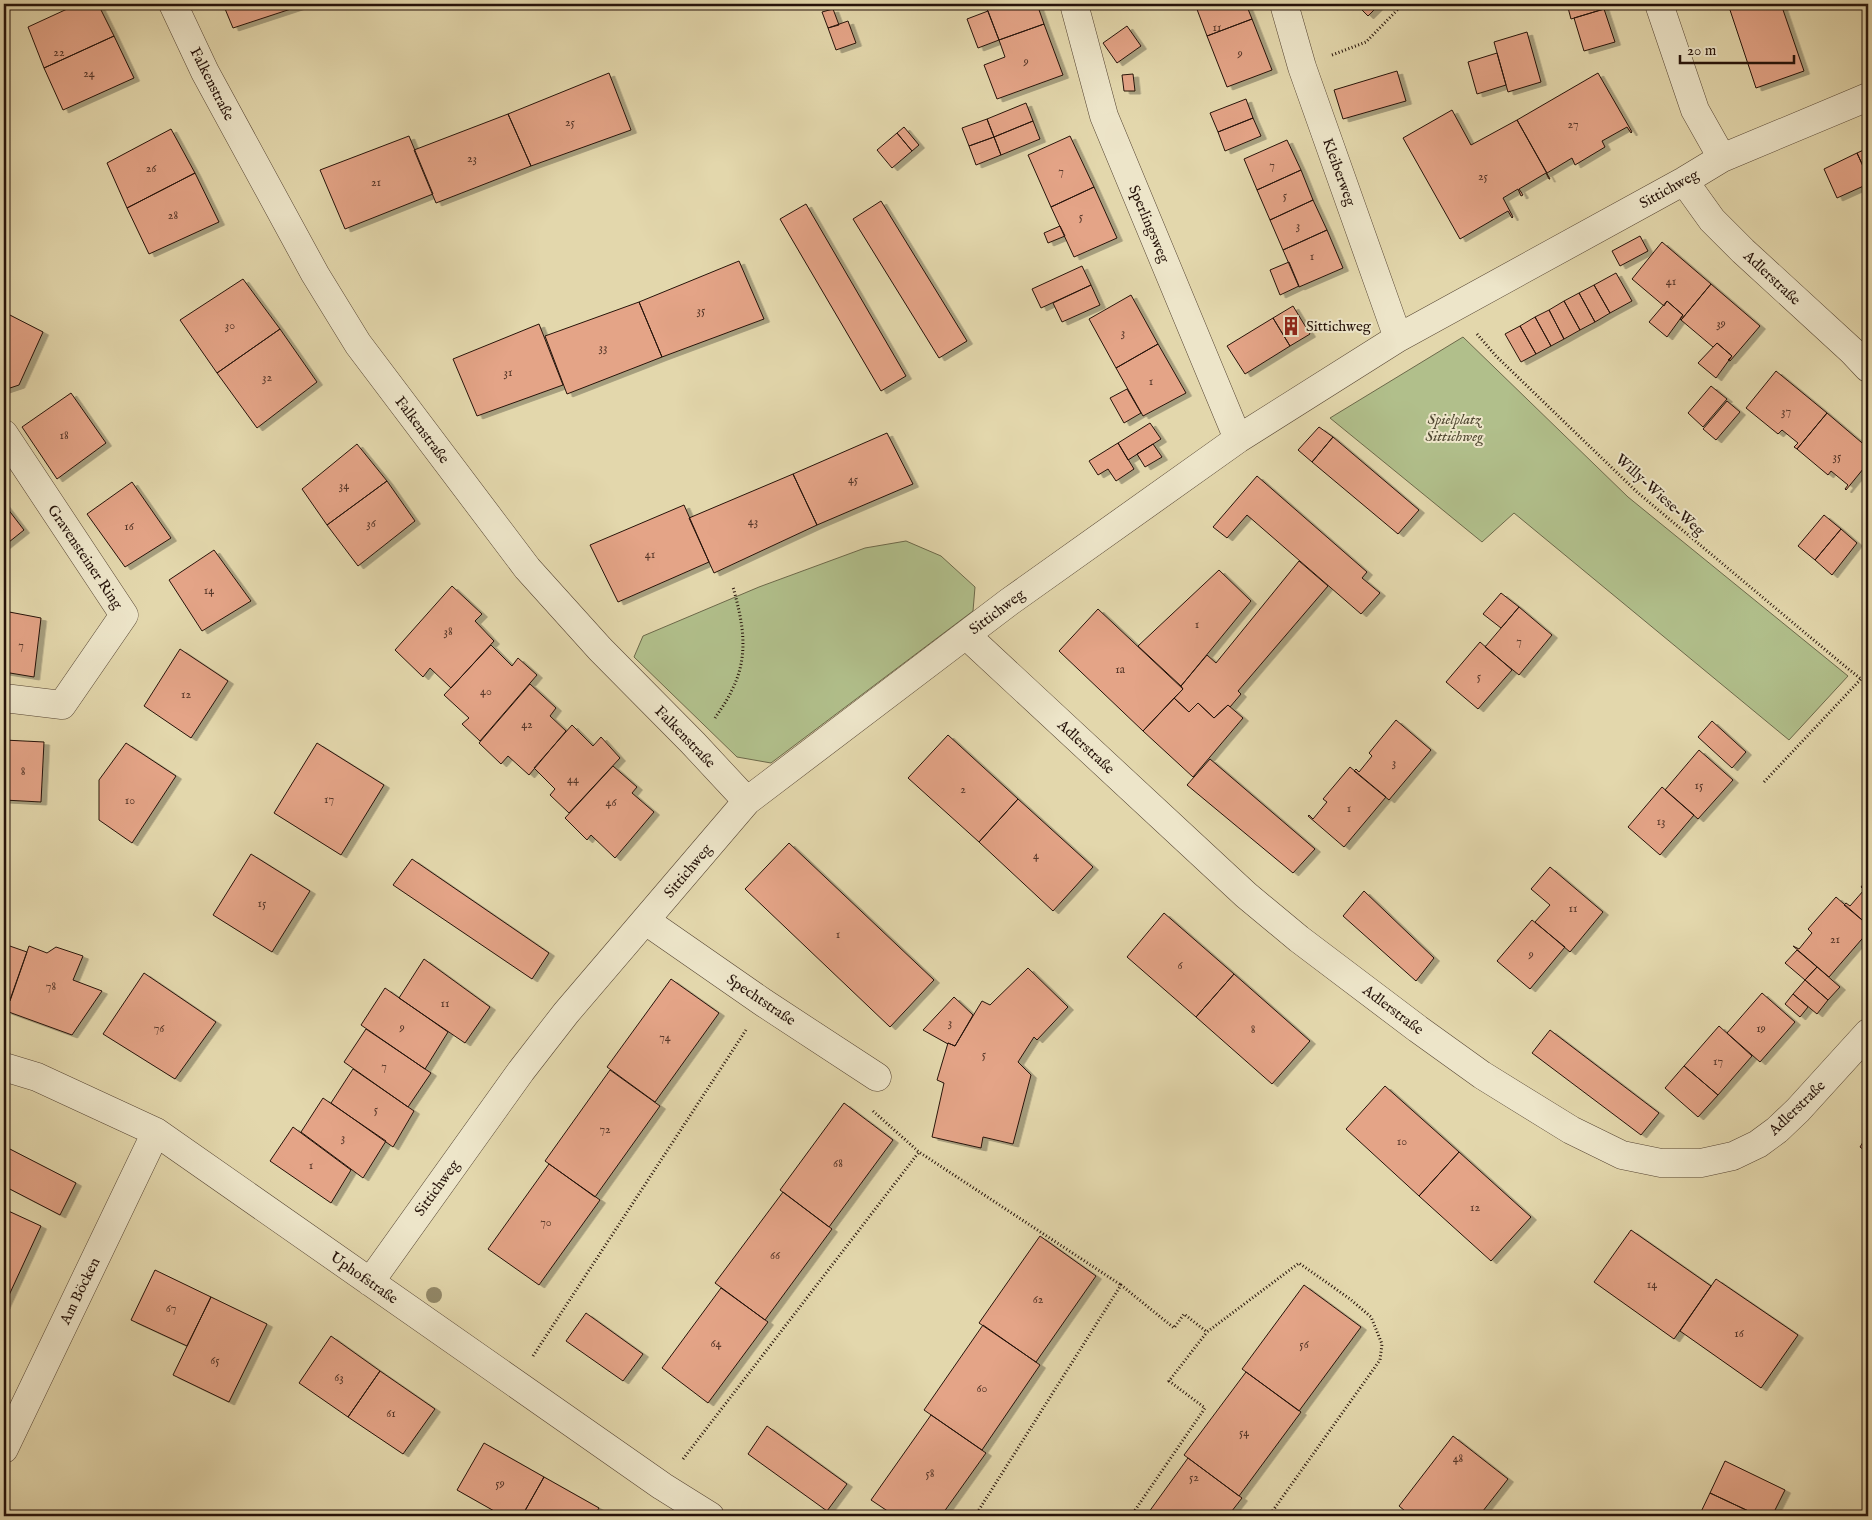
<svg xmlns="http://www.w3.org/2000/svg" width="1872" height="1520" viewBox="0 0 1872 1520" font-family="'IM FELL English',serif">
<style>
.green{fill:#b1bf8b;stroke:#6c694a}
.building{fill:#e4a487;stroke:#26130a;filter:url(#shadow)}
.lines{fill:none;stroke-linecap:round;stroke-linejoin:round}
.street-casing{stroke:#554432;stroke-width:29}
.path{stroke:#26130a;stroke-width:3;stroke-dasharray:1 2.5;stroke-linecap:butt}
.street{stroke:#ede5c9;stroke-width:28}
.tree{fill:#928868}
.labels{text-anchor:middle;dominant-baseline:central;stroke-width:4;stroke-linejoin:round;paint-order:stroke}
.number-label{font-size:12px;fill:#563729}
.street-label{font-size:15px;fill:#26130a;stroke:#ede5c9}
.poi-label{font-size:15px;fill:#26130a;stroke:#ede5c9;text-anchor:start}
.park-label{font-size:15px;font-style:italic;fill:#504731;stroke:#ede5c9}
</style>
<defs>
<filter id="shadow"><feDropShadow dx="5.5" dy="3" stdDeviation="0" flood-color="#0004"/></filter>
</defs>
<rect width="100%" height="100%" fill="#e3d7ac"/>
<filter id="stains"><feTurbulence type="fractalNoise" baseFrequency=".004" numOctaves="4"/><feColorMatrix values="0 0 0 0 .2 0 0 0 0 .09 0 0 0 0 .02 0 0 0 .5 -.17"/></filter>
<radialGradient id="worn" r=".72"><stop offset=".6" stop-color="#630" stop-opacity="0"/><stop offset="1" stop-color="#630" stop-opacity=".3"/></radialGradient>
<!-- green -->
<path class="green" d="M1463,337L1628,497L1848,676L1789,740L1514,513L1482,542L1330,418Z
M906,541L941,556L975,587L973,611L771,763L737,757L634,657L643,636L759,587L865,548Z"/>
<!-- building -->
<path class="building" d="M78,4H98L114,36L44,68L28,27Z
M223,4H306L233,28Z
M985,4H1037L1044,24L999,40Z
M1195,4H1246L1252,19L1207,36Z
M1356,4H1380L1368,16Z
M1567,4H1603L1604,9L1571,19Z
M1728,4H1781L1804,71L1756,88Z
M833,9L839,25L828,28L822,12Z
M1604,9L1615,42L1584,51L1574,18Z
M988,11L999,40L978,48L967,19Z
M1252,19L1272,70L1227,87L1207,36Z
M848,21L856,43L836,50L828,28Z
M1044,24L1063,75L997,99L984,65L1005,57L999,40Z
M1127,26L1141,46L1117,63L1103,43Z
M1527,32L1541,82L1508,92L1494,42Z
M114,36L134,78L63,110L44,68Z
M1497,53L1506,85L1477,94L1468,62Z
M1397,71L1406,101L1343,119L1334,90Z
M609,73L631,130L531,166L508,114Z
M1598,73L1632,132L1631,133L1627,127L1602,141L1605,147L1575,165L1572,158L1547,173L1517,120Z
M1133,74L1135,91H1124L1122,75Z
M1246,99L1253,118L1218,132L1210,113Z
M1026,103L1033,121L994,137L987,119Z
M1452,110L1471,145L1517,120L1550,179H1549L1546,173L1519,189L1523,195L1521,196L1518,189L1503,198L1513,217L1512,218L1508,211L1460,239L1403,138Z
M508,114L531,166L436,203L414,150Z
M1253,118L1261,136L1225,151L1218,132Z
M987,119L994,137L969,146L962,128Z
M1033,121L1040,139L1001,155L994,137Z
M904,127L919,145L912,151L897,133Z
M171,129L195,173L127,208L107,163Z
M897,133L912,151L892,168L877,150Z
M409,136L433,194L345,229L320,170Z
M1070,136L1094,187L1051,207L1028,155Z
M994,137L1001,155L976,165L969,146Z
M1287,140L1301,170L1257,190L1244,159Z
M1868,148V177L1857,153Z
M1857,153L1868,177V184L1837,198L1824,169Z
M1301,170L1313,200L1270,220L1257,190Z
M195,173L219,222L149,254L127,208Z
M1094,187L1117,238L1074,257L1051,207Z
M1313,200L1327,230L1283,250L1270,220Z
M881,201L967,341L939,358L853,219Z
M806,204L906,376L881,391L780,219Z
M1060,226L1065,236L1048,243L1044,233Z
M1327,230L1343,268L1299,287L1283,250Z
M1640,236L1648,251L1620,266L1612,251Z
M1662,242L1711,284L1681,320L1680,319L1683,315L1667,301L1664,306L1632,279Z
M739,261L764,319L662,357L639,302Z
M1289,262L1299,286L1280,295L1270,270Z
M1082,266L1091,285L1041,308L1032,289Z
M1616,273L1632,301L1610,313L1594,285Z
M243,279L280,329L217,373L180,320Z
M1711,284L1760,326L1730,361L1728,360L1732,356L1717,343L1713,347L1681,320Z
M1091,285L1100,305L1062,322L1053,303Z
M1594,285L1610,313L1595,322L1579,293Z
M1579,293L1595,322L1580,330L1564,301Z
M1131,295L1158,344L1116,368L1089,319Z
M1564,301L1580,330L1564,339L1549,310Z
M1667,301L1683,315L1667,337L1649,322Z
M639,302L662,357L567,394L545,336Z
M1293,306L1310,334L1290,346L1273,318Z
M1549,310L1564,339L1551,346L1535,317Z
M4,312L43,332L19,385L4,390Z
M1535,317L1551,346L1536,354L1520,326Z
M1273,318L1290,346L1245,374L1227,346Z
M539,324L563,385L477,416L453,359Z
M1520,326L1536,354L1521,362L1505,334Z
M280,329L317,382L257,428L217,373Z
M1717,343L1732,356L1716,378L1698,363Z
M1158,344L1186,393L1143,416L1116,368Z
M1776,371L1827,413L1797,449L1794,447L1798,443L1782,430L1778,434L1746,408Z
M1711,386L1727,399L1703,427L1688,413Z
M1127,389L1141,413L1124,423L1110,398Z
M71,393L106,443L57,479L22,427Z
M1727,401L1740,412L1716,440L1703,429Z
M1827,413L1868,448V463L1846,490L1845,489L1848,485L1831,471L1828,475L1797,449Z
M1150,423L1161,439L1128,460L1118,443Z
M1319,427L1333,437L1312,462L1298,450Z
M887,433L913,484L817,525L793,474Z
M1333,437L1419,510L1398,534L1312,462Z
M1118,443L1134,469L1116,481L1108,469L1098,475L1089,461Z
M357,444L387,481L327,525L302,489Z
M1153,444L1162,457L1145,467L1137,454Z
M793,474L817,525L714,573L689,518Z
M1257,476L1367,572L1362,578L1380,593L1361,614L1247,515L1227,538L1213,527Z
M387,481L415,521L358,566L327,525Z
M132,482L171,538L125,567L87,514Z
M4,504L24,530L4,546Z
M684,505L709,562L618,602L590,545Z
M1824,515L1841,529L1815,560L1798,546Z
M1841,529L1857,543L1832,575L1815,560Z
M214,550L251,601L202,631L169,580Z
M1299,561L1328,586L1238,691L1241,694L1230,707L1228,705L1214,718L1198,703L1189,712L1174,698L1183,689L1181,686L1207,655L1216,663Z
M1219,570L1251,601L1181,686L1138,646Z
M452,586L482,614L475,621L494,641L451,688L430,668L423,677L395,650Z
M1501,593L1519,607L1501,628L1483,614Z
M1519,607L1552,635L1519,675L1485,647Z
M1098,609L1183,689L1143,731L1059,651Z
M4,611L41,618L34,677L4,672Z
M1480,642L1512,670L1478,709L1446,682Z
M491,645L512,666L518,658L537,675L480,741L462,724L469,718L444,695Z
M180,649L228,681L191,738L144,706Z
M530,684L556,708L550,716L566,731L529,775L508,756L501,764L479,743Z
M1174,698L1189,712L1198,703L1214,718L1228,705L1243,718L1193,777L1143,731Z
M1396,720L1431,750L1389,800L1354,771L1356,769L1359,772L1372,756L1369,753Z
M1712,721L1746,752L1732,768L1698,737Z
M572,725L593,746L601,737L620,758L569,813L550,795L555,789L534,768Z
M948,735L1018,799L979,842L908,778Z
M4,740L44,742L41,802L4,800Z
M126,743L176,776L132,843L99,820V780Z
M317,743L384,785L341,855L274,813Z
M1699,750L1733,780L1698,819L1665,790Z
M1210,759L1315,849L1293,873L1187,785Z
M613,766L637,787L632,793L654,812L615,858L591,835L587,840L565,818Z
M1350,767L1386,797L1344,847L1308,816L1309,815L1313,819L1327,802L1323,799Z
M1662,787L1694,815L1660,855L1628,827Z
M1018,799L1093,867L1053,911L979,842Z
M789,843L934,980L890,1027L745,889Z
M251,854L310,891L272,952L213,915Z
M412,859L549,953L532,979L393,885Z
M1550,867L1603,912L1570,952L1535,922L1550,905L1531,889Z
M1868,878V925L1844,905L1846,903L1850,906L1864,890L1861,887Z
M1364,891L1434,958L1416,981L1343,916Z
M1836,897L1868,925V932L1829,977L1793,946L1799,949L1812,933L1808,929Z
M1164,913L1234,974L1196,1017L1127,957Z
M1532,920L1565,947L1530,989L1497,961Z
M4,944L27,952L10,1001L4,998Z
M29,946L47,953L56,947L83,956L73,980L102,991L72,1035L6,1011Z
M1797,950L1817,967L1805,980L1785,963Z
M424,959L490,1007L465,1043L399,998Z
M1817,967L1840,987L1828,1000L1805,980Z
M1028,968L1068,1007L1037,1040L1034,1037L1018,1062L1031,1075L1013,1144L983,1137L981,1148L932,1137L944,1083L937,1080L948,1043L955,1046L982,1001L990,1005Z
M144,973L216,1022L175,1079L103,1034Z
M1234,974L1310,1041L1272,1084L1196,1017Z
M671,979L719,1013L655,1102L607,1067Z
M1805,980L1828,1000L1817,1014L1793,994Z
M385,988L448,1032L425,1069L361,1025Z
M1762,993L1795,1022L1760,1062L1727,1033Z
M1793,994L1808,1007L1800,1017L1785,1004Z
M954,997L973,1015L955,1046L948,1043V1044L923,1030Z
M1719,1026L1752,1056L1718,1095L1684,1066Z
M366,1029L431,1073L408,1107L344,1062Z
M1550,1030L1659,1113L1641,1135L1532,1053Z
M1684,1066L1718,1095L1698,1117L1665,1088Z
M353,1069L414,1111L393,1147L331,1103Z
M610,1070L660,1106L595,1197L545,1161Z
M1385,1086L1459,1152L1419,1196L1346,1129Z
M323,1098L386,1141L363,1178L301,1132Z
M844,1103L893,1140L829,1227L780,1190Z
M293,1127L351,1170L331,1203L270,1161Z
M1868,1134V1153L1860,1147Z
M4,1146L76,1183L60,1215L4,1186Z
M1459,1152L1531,1217L1491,1261L1419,1196Z
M549,1164L600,1200L539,1285L488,1249Z
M783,1192L832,1229L765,1320L715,1283Z
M4,1209L41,1226L4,1306Z
M1631,1230L1711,1286L1674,1339L1594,1282Z
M1040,1236L1096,1276L1036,1362L979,1323Z
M155,1270L211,1297L187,1346L131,1320Z
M1716,1279L1798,1335L1761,1388L1680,1331Z
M1304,1285L1361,1327L1299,1411L1242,1369Z
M721,1288L768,1322L708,1403L662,1368Z
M211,1297L267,1324L229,1402L173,1375Z
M586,1313L643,1354L623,1381L566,1341Z
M983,1325L1040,1365L982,1450L924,1410Z
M331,1336L380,1371L348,1417L299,1383Z
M380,1371L435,1409L403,1454L348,1417Z
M1246,1372L1301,1412L1239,1496L1184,1455Z
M931,1415L986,1453L941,1516H895L871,1500Z
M767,1426L847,1484L827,1511L748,1454Z
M1453,1436L1508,1479L1479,1516H1411L1399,1506Z
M484,1443L544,1477L522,1516H503L457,1490Z
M1188,1458L1242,1498L1228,1516H1146Z
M1725,1461L1785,1490L1772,1516H1759L1710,1493Z
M544,1477L599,1508L594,1516H522Z
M1710,1493L1759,1516H1699Z"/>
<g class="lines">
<!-- street casing -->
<g class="street-casing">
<path id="street" d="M173,4L205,72L315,274L358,344L527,568L600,649L693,743L747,801
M1074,4L1104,116L1238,439
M1284,4L1302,67L1398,338
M1659,4L1695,110L1722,158
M1684,181L1712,220L1743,251L1852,351L1868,368
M4,434L124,615L62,705L4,698
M966,635L1246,895L1299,939L1418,1029L1482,1075L1571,1130L1622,1155L1661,1163H1701L1733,1156L1758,1144L1777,1130L1798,1110L1868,1033
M646,921L764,1003L877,1077
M4,1067L37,1077L156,1132L662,1486L710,1516
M370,1282L521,1071L566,1013L747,801L1009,602L1238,439L1398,338L1684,181L1722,158L1868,97
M4,1449L156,1132"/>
</g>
<!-- path -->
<path class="path" d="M1332,55L1366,42L1403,4
M1477,334L1496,356L1637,492L1841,663L1861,679L1868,678
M715,718C720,710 727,701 731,692C750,656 743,623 733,587
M1764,782L1861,679
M873,1111L919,1152L1121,1285
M533,1356L746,1030
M683,1459L919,1152
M975,1516L1121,1285L1174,1328L1184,1314L1207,1332L1299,1263L1350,1299L1371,1317L1382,1344L1380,1360L1269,1516
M1131,1516L1205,1408L1169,1381L1207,1332"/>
<!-- street -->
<use href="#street" class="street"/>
</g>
<!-- trees -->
<circle class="tree" cx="434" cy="1295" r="8"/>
<!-- icons -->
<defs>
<g id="building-bare" transform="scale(1.5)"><path d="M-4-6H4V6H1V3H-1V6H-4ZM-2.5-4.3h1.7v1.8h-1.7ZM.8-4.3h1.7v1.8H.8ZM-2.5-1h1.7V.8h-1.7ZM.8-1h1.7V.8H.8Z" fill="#8f2418" stroke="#ede5c9" stroke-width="2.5" paint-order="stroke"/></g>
</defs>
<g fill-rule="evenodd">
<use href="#building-bare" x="1291" y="326"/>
</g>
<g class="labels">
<!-- number labels -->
<g class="number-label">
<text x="1217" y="27">11</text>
<text x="59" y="52">22</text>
<text x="1240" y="53">9</text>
<text x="1026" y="61">9</text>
<text x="89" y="73">24</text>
<text x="570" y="122">25</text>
<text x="1573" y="124">27</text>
<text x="472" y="158">23</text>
<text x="1272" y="165">7</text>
<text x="151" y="168">26</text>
<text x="1061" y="171">7</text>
<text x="1483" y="176">25</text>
<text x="376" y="182">21</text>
<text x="1285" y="195">5</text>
<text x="173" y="215">28</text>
<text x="1081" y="216">5</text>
<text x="1298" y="225">3</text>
<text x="1312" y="256">1</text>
<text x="1671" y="281">41</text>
<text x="701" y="310">35</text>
<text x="1721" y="323">39</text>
<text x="230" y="325">30</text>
<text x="1123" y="332">3</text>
<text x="603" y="347">33</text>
<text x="508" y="372">31</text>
<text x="267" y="377">32</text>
<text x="1151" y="381">1</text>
<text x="1786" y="411">37</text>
<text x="64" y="435">18</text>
<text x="1837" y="456">35</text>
<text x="853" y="479">45</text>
<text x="344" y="485">34</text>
<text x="753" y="521">43</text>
<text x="371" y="523">36</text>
<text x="129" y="526">16</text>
<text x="650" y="554">41</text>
<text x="209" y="590">14</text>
<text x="1197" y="624">1</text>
<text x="448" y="631">38</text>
<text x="1519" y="641">7</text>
<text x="21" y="645">7</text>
<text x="1120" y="669">1a</text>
<text x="1479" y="676">5</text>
<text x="486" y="691">40</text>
<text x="186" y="694">12</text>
<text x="527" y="724">42</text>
<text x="1394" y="762">3</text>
<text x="23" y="771">8</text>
<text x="573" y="779">44</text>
<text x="1699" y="785">15</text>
<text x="963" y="789">2</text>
<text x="329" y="799">17</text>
<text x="130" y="800">10</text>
<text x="611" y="802">46</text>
<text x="1349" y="808">1</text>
<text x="1661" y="821">13</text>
<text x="1036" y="855">4</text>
<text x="262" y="903">15</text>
<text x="1573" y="908">11</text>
<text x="838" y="934">1</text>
<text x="1835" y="939">21</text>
<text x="1531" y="954">9</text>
<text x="1180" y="965">6</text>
<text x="51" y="986">78</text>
<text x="445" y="1003">11</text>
<text x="950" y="1022">3</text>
<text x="402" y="1027">9</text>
<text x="159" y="1028">76</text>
<text x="1761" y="1028">19</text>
<text x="1253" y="1029">8</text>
<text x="665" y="1037">74</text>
<text x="984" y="1054">5</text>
<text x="1718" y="1061">17</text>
<text x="384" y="1066">7</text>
<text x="376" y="1109">5</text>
<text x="605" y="1129">72</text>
<text x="343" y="1137">3</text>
<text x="1402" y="1141">10</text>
<text x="838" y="1163">68</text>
<text x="311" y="1165">1</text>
<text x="1475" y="1207">12</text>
<text x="546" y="1222">70</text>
<text x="775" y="1255">66</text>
<text x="1652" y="1284">14</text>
<text x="1038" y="1299">62</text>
<text x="171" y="1308">67</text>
<text x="1739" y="1333">16</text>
<text x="716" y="1343">64</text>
<text x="1304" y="1344">56</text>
<text x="215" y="1360">65</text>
<text x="339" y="1377">63</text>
<text x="982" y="1388">60</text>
<text x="391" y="1413">61</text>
<text x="1244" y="1432">54</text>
<text x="1458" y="1458">48</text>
<text x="930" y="1473">58</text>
<text x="1194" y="1477">52</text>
<text x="500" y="1483">59</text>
</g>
<!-- street labels -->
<g class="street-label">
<text transform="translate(212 84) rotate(63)">Falkenstraße</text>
<text transform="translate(1339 172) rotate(70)">Kleiberweg</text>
<text transform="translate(1669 189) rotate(-29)">Sittichweg</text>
<text transform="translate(1149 224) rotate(67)">Sperlingsweg</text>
<text transform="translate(1772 278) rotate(43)">Adlerstraße</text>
<text transform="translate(422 430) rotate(53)">Falkenstraße</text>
<text transform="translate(1660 495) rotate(42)">Willy-Wiese-Weg</text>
<text transform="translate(85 557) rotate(56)">Gravensteiner Ring</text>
<text transform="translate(997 612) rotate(-37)">Sittichweg</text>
<text transform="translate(685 737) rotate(46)">Falkenstraße</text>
<text transform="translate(1086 747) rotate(43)">Adlerstraße</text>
<text transform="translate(688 871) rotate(-50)">Sittichweg</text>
<text transform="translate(761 1000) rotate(34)">Spechtstraße</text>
<text transform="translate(1393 1010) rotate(37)">Adlerstraße</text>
<text transform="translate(1797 1108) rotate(-44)">Adlerstraße</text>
<text transform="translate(437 1188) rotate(-54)">Sittichweg</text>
<text transform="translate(364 1278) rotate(35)">Uphofstraße</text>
<text transform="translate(80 1291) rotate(-64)">Am Böcken</text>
</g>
<!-- poi labels -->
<g class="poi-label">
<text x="1306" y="326">Sittichweg</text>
</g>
<!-- park labels -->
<g class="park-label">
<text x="1454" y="419">Spielplatz<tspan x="1454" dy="17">Sittichweg</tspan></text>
</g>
</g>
<!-- margin -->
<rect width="1872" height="1520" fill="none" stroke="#e3d7ac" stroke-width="20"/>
<rect x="5" y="5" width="1862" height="1510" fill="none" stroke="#26130a" stroke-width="2.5"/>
<rect x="10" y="10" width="1852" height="1500" fill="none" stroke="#26130a"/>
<!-- scale -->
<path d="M1680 55v8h114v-8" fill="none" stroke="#26130a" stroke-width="2.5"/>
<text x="1687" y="55" font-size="15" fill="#26130a" stroke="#ede5c9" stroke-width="4" paint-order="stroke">20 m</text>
<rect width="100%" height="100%" filter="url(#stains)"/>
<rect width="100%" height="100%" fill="url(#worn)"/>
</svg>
